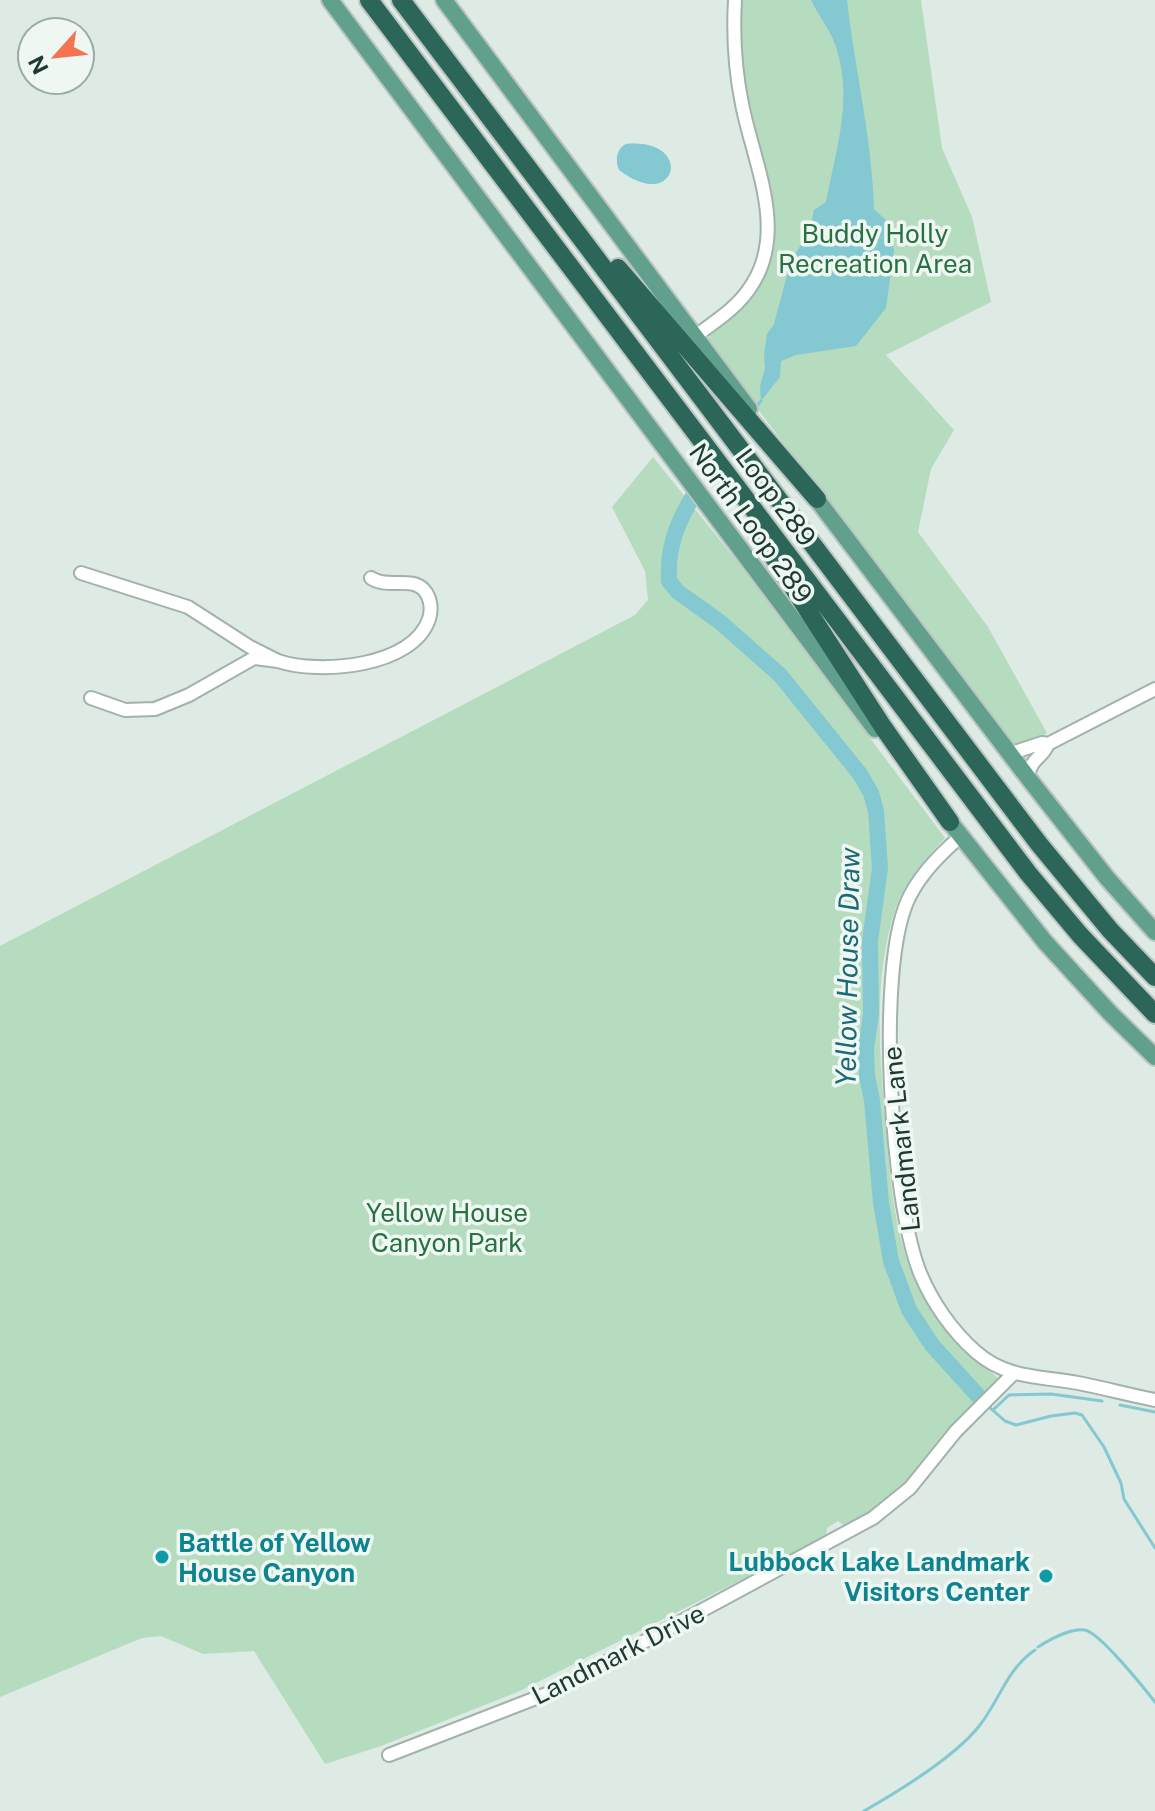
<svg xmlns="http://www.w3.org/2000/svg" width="1155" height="1811" viewBox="0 0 1155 1811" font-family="'Public Sans',sans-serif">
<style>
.green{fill:#b6dcbf}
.water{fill:#84c8d1}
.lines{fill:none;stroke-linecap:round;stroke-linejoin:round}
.stream{stroke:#84c8d1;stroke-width:3}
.river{stroke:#84c8d1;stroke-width:16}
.minor-casing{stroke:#a1b2ab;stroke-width:16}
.major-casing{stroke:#bcc4c2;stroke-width:20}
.highway-casing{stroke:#bcc4c2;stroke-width:22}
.minor{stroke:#fff;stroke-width:12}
.major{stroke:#62a08e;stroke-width:16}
.highway{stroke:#2b6658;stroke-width:18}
.culture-dot{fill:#0f9aa8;stroke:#eef7f2;stroke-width:3}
.labels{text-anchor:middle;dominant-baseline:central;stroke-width:7;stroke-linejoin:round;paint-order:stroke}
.park-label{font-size:26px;fill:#297142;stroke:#eef7f2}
.street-label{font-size:26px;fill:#1f3a32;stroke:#eef7f2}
.culture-label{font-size:26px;font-weight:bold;fill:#0d838f;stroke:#eef7f2;text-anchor:start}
.water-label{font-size:28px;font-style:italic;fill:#196a76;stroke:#eef7f2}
</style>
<rect width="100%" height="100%" fill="#deeae4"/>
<!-- green -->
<path class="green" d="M741,0H921L942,148L972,217L991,302L886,355L954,430L931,469L918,532L988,627L1047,733L1025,746H1015L708,344L710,333C807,261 771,213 751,116C743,77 741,39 741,0Z
M653,457L740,565L945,838C926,858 906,880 896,907C872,978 880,1058 886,1132C891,1186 895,1243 921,1292C939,1327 968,1352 998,1378C981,1396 962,1413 945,1432C917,1465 890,1514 845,1526L838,1521L827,1528L826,1536L821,1540L520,1691L381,1746L325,1764L254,1651L203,1654L161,1636L142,1638L0,1697V946L635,615L648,600L645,571L612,507Z"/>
<!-- water -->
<path class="water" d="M811,0H847C855,70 872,138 874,209L887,221L894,250L886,308L856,346L796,355L781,361L780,377L761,401L760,386L765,368L764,354L767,334L774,324L791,260L810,231L814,210L826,202C836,148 854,99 835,44C829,28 818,15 811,0Z
M626,144C695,137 678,215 619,170C615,161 616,149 626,144Z"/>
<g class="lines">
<!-- stream -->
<path class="stream" d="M758,405L761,401
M1120,1405L1155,1412
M988,1406L1005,1421L1016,1425L1051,1416L1075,1413L1082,1415L1104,1447L1121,1483L1124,1499L1155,1548
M993,1410L1009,1395L1051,1394L1102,1401
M1038,1647C1051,1639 1070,1628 1085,1630C1100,1633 1144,1688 1155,1702
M864,1811C899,1791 956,1756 980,1725C1000,1699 1007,1669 1035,1650"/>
<!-- river -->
<path class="river" d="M692,498C676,525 667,550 669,581L678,592L720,622L780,675L860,774L871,793L876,811L880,868L870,941L871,1014L866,1049L867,1076L872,1100L881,1203L891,1261L909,1310L932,1345L981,1399"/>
<!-- minor casing -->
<g class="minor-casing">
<path id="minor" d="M694,337C716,321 739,307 753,283C787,228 753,161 742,104C735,70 733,35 735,0
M81,573L188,607L250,647L278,661L254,658L189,695L155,709L125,710L91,698
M278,661C319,675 413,667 429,619C432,610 431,598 424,590C412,576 387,589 371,578
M1009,754L1042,743L1048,744L1155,689
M1027,778C1032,756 1042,759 1048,744
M960,837C939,855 918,876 907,902C876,974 891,1200 920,1273C932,1302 952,1331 976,1352C1007,1379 1040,1376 1078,1383C1104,1388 1129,1395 1155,1400
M389,1755L549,1693L873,1518L910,1488L956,1431L1013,1374"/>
</g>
<!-- major casing -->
<g class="major-casing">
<path id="major" d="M330,0L875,729
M444,0L749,409
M809,489L1029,779L1107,878L1155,932
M942,812L1045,942L1110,1013L1155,1057"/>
</g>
<!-- highway casing -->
<g class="highway-casing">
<path id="highway" d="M369,0L1028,873L1080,935L1155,1014
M401,0L1039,844L1110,930L1155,977
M618,268L817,499
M758,533L883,727L950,822"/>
</g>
<!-- minor -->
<use href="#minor" class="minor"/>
<!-- major -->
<use href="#major" class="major"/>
<!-- highway -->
<use href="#highway" class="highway"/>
</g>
<!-- markers -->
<g class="culture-dot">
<circle cx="162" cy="1557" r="8"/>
<circle cx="1046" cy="1576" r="8"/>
</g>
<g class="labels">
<!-- park labels -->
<g class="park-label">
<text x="875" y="233">Buddy Holly<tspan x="875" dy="30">Recreation Area</tspan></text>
<text x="447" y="1212">Yellow House<tspan x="447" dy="30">Canyon Park</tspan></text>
</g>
<!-- street labels -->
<g class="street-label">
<text transform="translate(776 497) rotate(53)">Loop 289</text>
<text transform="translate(751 523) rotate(54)">North Loop 289</text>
<text transform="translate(901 1139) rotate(-96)">Landmark Lane</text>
<text transform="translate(618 1654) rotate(-27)">Landmark Drive</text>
</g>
<!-- culture labels -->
<g class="culture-label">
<text x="178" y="1542">Battle of Yellow<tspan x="178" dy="30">House Canyon</tspan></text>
<text x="1030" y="1561" text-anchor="end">Lubbock Lake Landmark<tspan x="1030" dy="30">Visitors Center</tspan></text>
</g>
<!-- water labels -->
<g class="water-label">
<text transform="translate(847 967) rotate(-89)">Yellow House Draw</text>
</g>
</g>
<!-- north arrow -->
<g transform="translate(56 56) rotate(243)"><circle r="38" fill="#eef7f2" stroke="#9baba5" stroke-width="2"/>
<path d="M0-6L14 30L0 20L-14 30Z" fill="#f47452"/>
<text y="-12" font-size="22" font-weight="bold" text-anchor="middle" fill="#1f3a32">N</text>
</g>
</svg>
